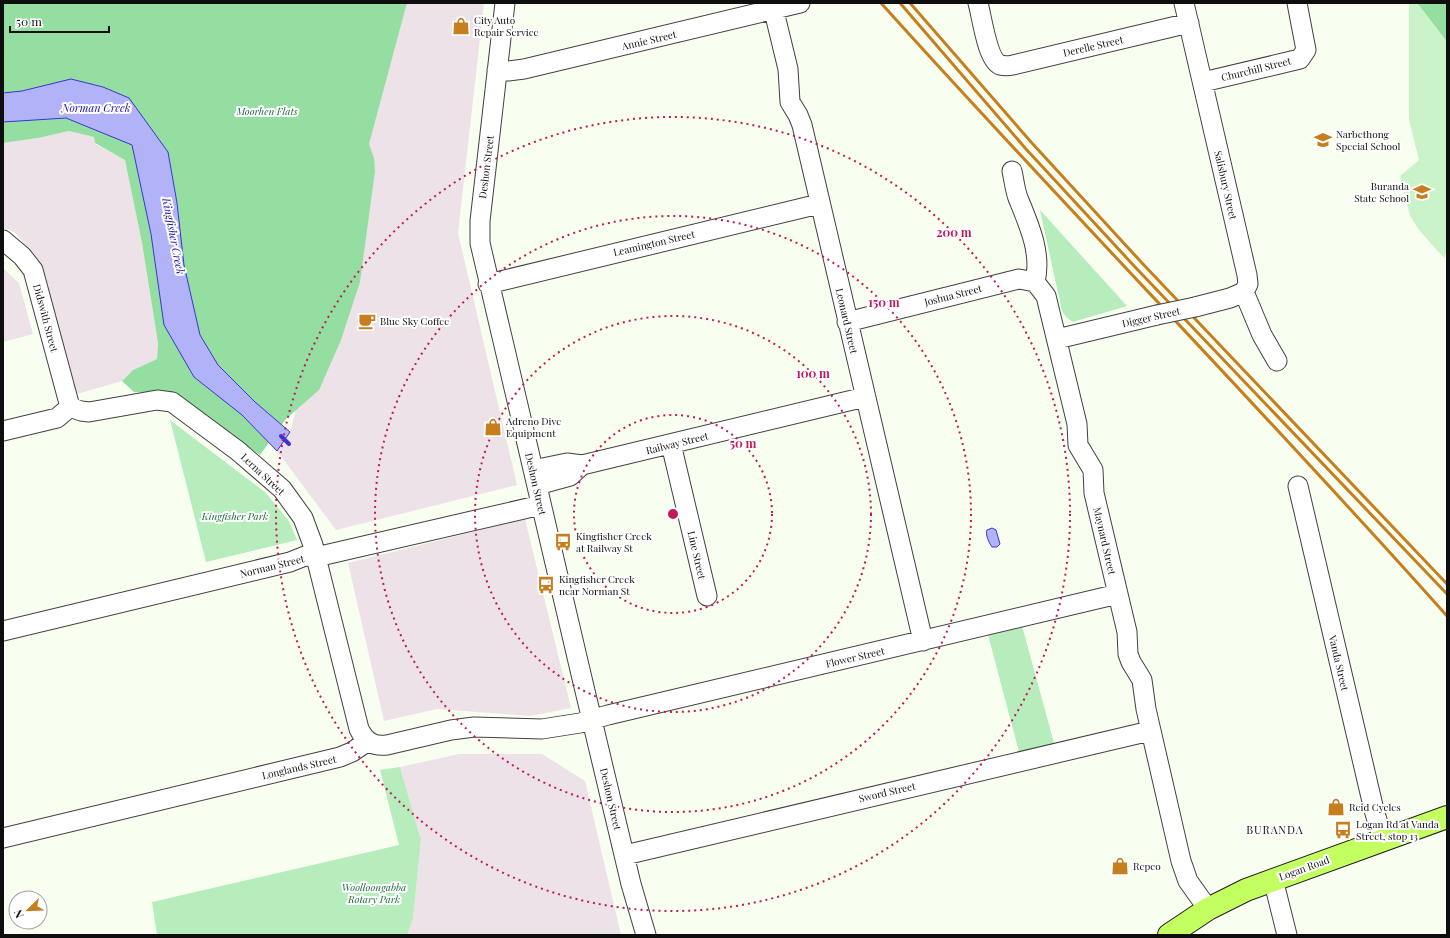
<svg xmlns="http://www.w3.org/2000/svg" width="1450" height="938" viewBox="0 0 1450 938" font-family="'Playfair Display',serif">
<style>
.industrial{fill:#ede2e8}
.green{fill:#b7ecbc}
.forest{fill:#95dea2}
.pitch{fill:#cbf3c9}
.water{fill:#b2b2f9;stroke:#3735d4}
.lines{fill:none;stroke-linecap:round;stroke-linejoin:round}
.stream{stroke:#3735d4;stroke-width:4}
.minor-casing{stroke:#414141;stroke-width:21}
.major-casing{stroke:#1f1f1f;stroke-width:24}
.minor{stroke:#fff;stroke-width:19}
.major{stroke:#c3ff60;stroke-width:22}
.rail{stroke:#c67e1f;stroke-width:3}
.minor-bridge-casing{stroke:#414141;stroke-width:21;stroke-linecap:butt}
.minor-bridge{stroke:#fff;stroke-width:19}
.ring{fill:none;stroke:#c2185b;stroke-width:2;stroke-dasharray:2 4}
.labels{text-anchor:middle;dominant-baseline:central;stroke-width:4;stroke-linejoin:round;paint-order:stroke}
.poi-label{font-size:10px;fill:#0e0e0e;stroke:#fff;text-anchor:start}
.street-label{font-size:10px;fill:#0e0e0e;stroke:#fff}
.park-label{font-size:10px;font-style:italic;fill:#1b6a3b;stroke:#fff}
.water-label{font-size:11px;font-style:italic;fill:#1910a8;stroke:#fff}
.neighbourhood-label{font-size:11px;letter-spacing:1px;fill:#0e0e0e;stroke:#fff}
.centre{fill:#c2185b;stroke:#fff;stroke-width:2}
.ring-label{font-size:12px;text-anchor:middle;font-weight:bold;fill:#c2185b;stroke:#fff;stroke-width:4;stroke-linejoin:round;paint-order:stroke}
</style>
<rect width="100%" height="100%" fill="#f9fff0"/>
<!-- industrial -->
<path class="industrial" d="M407,3H484L458,233L517,485L336,530L277,451L290,432Z
M69,131L94,137L95,144L125,159L142,243L158,343L157,359L133,370L122,381L77,394L40,261L14,232L3,228V143L38,138Z
M3,268L19,283L33,334L3,342Z
M525,519L571,708L530,716L437,709L384,721L348,563Z
M459,754H542L585,781L621,935H407L413,919L421,840L400,767Z"/>
<!-- green -->
<path class="green" d="M1040,210L1127,306L1073,322L1066,317L1062,311Z
M170,420L265,492L289,521L297,540L206,562Z
M1021,622L1054,743L1019,752L987,631Z
M400,767L421,840L413,919L407,935H157L152,902L399,845L380,770Z"/>
<!-- forest -->
<path class="forest" d="M3,3H407L369,144L374,158L375,171L360,282L341,340L319,390L286,419L260,455L170,393L134,392L122,381L133,370L157,359L158,343L142,243L125,160L95,143L94,137L69,131L38,138L3,143Z
M1417,3H1447V42Z"/>
<!-- pitch -->
<path class="pitch" d="M1409,3H1417L1447,42V251L1444,258L1419,230L1410,216L1400,176L1419,160L1409,120Z"/>
<!-- water -->
<path class="water" d="M71,79L103,87L129,98L168,152L177,203L184,265L200,335L218,365L255,402L290,432L277,451L242,415L194,377L164,325L151,234L132,145L66,118L3,122V93L22,91Z
M992,528L996,530L1000,544L997,547H992C989,543 985,534 987,530Z"/>
<g class="lines">
<!-- stream -->
<path class="stream" d="M281,436L289,444"/>
<!-- minor casing -->
<g class="minor-casing">
<path id="minor" d="M505,3L480,221V243L581,674L631,884L646,935
M772,3L788,69L790,102L798,115L802,125L923,641
M978,3C982,17 987,59 1000,65C1004,66 1008,66 1013,65L1189,23
M1184,3L1247,275L1248,284L1244,292L1262,335L1277,361
M497,70L508,71L524,69L800,3
M1203,82L1300,59L1306,50L1297,3
M1012,171C1014,180 1015,190 1018,198C1029,225 1042,253 1035,282L1046,296L1077,424L1078,445L1093,470L1094,493L1127,632L1128,654L1131,662L1142,680L1146,709L1181,861L1188,881L1208,909
M3,240L22,256L33,270L70,407
M488,284L819,204
M1195,307L1230,298L1244,292
M847,322L1019,279L1035,282
M1057,339L1157,315
M70,407L81,411L89,412L157,400L172,402L238,451L282,489L303,518L313,545L359,729C365,741 373,747 387,745L451,730L474,727L542,729L580,723L608,715L1118,594
M3,431L57,418L70,407
M671,444L707,596
M533,470L567,463L582,465L865,397
M537,485L570,476L582,465
M1298,486L1374,810L1383,840
M3,631L290,562L305,556L316,557L541,505
M3,838L340,757L352,752L368,741
M625,855L1150,731
M1273,879L1287,935"/>
</g>
<!-- major casing -->
<g class="major-casing">
<path id="major" d="M1169,935L1208,909L1246,890L1447,817"/>
</g>
<!-- minor -->
<use href="#minor" class="minor"/>
<!-- major -->
<use href="#major" class="major"/>
<!-- rail -->
<path class="rail" d="M881,3C1067,210 1262,408 1447,616
M900,3L1026,149L1136,268L1447,594
M910,3L1031,142L1142,263L1447,584"/>
<!-- minor-bridge casing -->
<g class="minor-bridge-casing">
<path id="minor-bridge" d="M1157,315L1195,307"/>
</g>
<!-- minor-bridge -->
<use href="#minor-bridge" class="minor-bridge"/>
</g>
<!-- distance rings -->
<g class="ring">
<circle cx="673" cy="514" r="99"/>
<circle cx="673" cy="514" r="198"/>
<circle cx="673" cy="514" r="298"/>
<circle cx="673" cy="514" r="397"/>
</g>
<!-- icons -->
<defs>
<g id="shop-bare" transform="scale(1.38)"><path d="M-5-2.5h2.3a2.7 3.5 0 0 1 5.4 0H5L5.5 6h-11ZM-1.5-2.5h3a1.5 2.3 0 0 0-3 0Z" fill="#c67e1f" stroke="#fff" stroke-width="2.5" paint-order="stroke"/></g>
<g id="school-bare" transform="scale(1.38)"><path d="M0-5L7-2L0 1L-7-2ZM-4 1L0 2.5L4 1V4Q0 6-4 4Z" fill="#c67e1f" stroke="#fff" stroke-width="2.5" paint-order="stroke"/></g>
<g id="cafe-bare" transform="scale(1.38)"><path d="M-5.5-4.5H6V0H3Q3 3.5 0 3.5H-2.5Q-5.5 3.5-5.5 0ZM3-3.2v2h1.7v-2ZM-6 4.5H4V6H-6Z" fill="#c67e1f" stroke="#fff" stroke-width="2.5" paint-order="stroke"/></g>
<g id="bus-bare" transform="scale(1.38)"><path d="M-5-6H5V4H4V6H2V4H-2V6H-4V4H-5ZM-3.5-4V0h7V-4ZM-3.5 1.2v1.5H-2V1.2ZM2 1.2v1.5H3.5V1.2Z" fill="#c67e1f" stroke="#fff" stroke-width="2.5" paint-order="stroke"/></g>
</defs>
<g fill-rule="evenodd">
<use href="#shop-bare" x="461" y="26"/>
<use href="#school-bare" x="1323" y="140"/>
<use href="#school-bare" x="1422" y="192"/>
<use href="#cafe-bare" x="367" y="321"/>
<use href="#shop-bare" x="493" y="427"/>
<use href="#bus-bare" x="563" y="542"/>
<use href="#bus-bare" x="546" y="585"/>
<use href="#shop-bare" x="1336" y="807"/>
<use href="#bus-bare" x="1343" y="830"/>
<use href="#shop-bare" x="1120" y="866"/>
</g>
<g class="labels">
<!-- poi labels -->
<g class="poi-label">
<text x="474" y="20">City Auto<tspan x="474" dy="12">Repair Service</tspan></text>
<text x="1336" y="134">Narbethong<tspan x="1336" dy="12">Special School</tspan></text>
<text x="1409" y="186" text-anchor="end">Buranda<tspan x="1409" dy="12">State School</tspan></text>
<text x="380" y="321">Blue Sky Coffee</text>
<text x="506" y="421">Adreno Dive<tspan x="506" dy="12">Equipment</tspan></text>
<text x="576" y="536">Kingfisher Creek<tspan x="576" dy="12">at Railway St</tspan></text>
<text x="559" y="579">Kingfisher Creek<tspan x="559" dy="12">near Norman St</tspan></text>
<text x="1349" y="807">Reid Cycles</text>
<text x="1356" y="824">Logan Rd at Vanda<tspan x="1356" dy="12">Street, stop 13</tspan></text>
<text x="1133" y="866">Repco</text>
</g>
<!-- street labels -->
<g class="street-label">
<text transform="translate(649 40) rotate(-13)">Annie Street</text>
<text transform="translate(1093 46) rotate(-13)">Derelle Street</text>
<text transform="translate(1256 69) rotate(-14)">Churchill Street</text>
<text transform="translate(486 167) rotate(-83)">Deshon Street</text>
<text transform="translate(1226 185) rotate(77)">Salisbury Street</text>
<text transform="translate(654 243) rotate(-13)">Leamington Street</text>
<text transform="translate(953 295) rotate(-14)">Joshua Street</text>
<text transform="translate(1151 317) rotate(-13)">Digger Street</text>
<text transform="translate(46 318) rotate(75)">Didswith Street</text>
<text transform="translate(847 321) rotate(77)">Leonard Street</text>
<text transform="translate(677 443) rotate(-14)">Railway Street</text>
<text transform="translate(263 474) rotate(43)">Lerna Street</text>
<text transform="translate(536 484) rotate(77)">Deshon Street</text>
<text transform="translate(1105 541) rotate(77)">Maynard Street</text>
<text transform="translate(697 555) rotate(77)">Line Street</text>
<text transform="translate(272 566) rotate(-14)">Norman Street</text>
<text transform="translate(855 657) rotate(-13)">Flower Street</text>
<text transform="translate(1339 663) rotate(77)">Vanda Street</text>
<text transform="translate(299 767) rotate(-13)">Longlands Street</text>
<text transform="translate(887 792) rotate(-13)">Sword Street</text>
<text transform="translate(611 799) rotate(77)">Deshon Street</text>
<text transform="translate(1304 868) rotate(-20)">Logan Road</text>
</g>
<!-- park labels -->
<g class="park-label">
<text x="267" y="111">Moorhen Flats</text>
<text x="235" y="516">Kingfisher Park</text>
<text x="374" y="887">Woolloongabba<tspan x="374" dy="12">Rotary Park</tspan></text>
</g>
<!-- water labels -->
<g class="water-label">
<text x="96" y="107">Norman Creek</text>
<text transform="translate(174 236) rotate(79)">Kingfisher Creek</text>
</g>
<!-- neighbourhood labels -->
<g class="neighbourhood-label">
<text x="1275" y="829">BURANDA</text>
</g>
</g>
<circle cx="673" cy="514" r="6" class="centre"/>
<g class="ring-label">
<text x="954" y="237">200 m</text>
<text x="884" y="307">150 m</text>
<text x="813" y="378">100 m</text>
<text x="743" y="448">50 m</text>
</g>
<!-- border -->
<rect width="1450" height="938" fill="none" stroke="#0e0e0e" stroke-width="8"/>
<!-- north arrow -->
<g transform="translate(28 910) rotate(247)"><circle r="19" fill="#ffffff" stroke="#9f9f9f"/>
<path d="M0-3L7 15L0 10L-7 15Z" fill="#c67e1f"/>
<text y="-6" font-size="11" font-weight="bold" text-anchor="middle" fill="#0e0e0e">N</text>
</g>
<!-- scale -->
<path d="M10 26v6h99v-6" fill="none" stroke="#0e0e0e" stroke-width="2"/>
<text x="16" y="26" font-size="12" fill="#0e0e0e" stroke="#ffffff" stroke-width="3" paint-order="stroke">50 m</text>
</svg>
